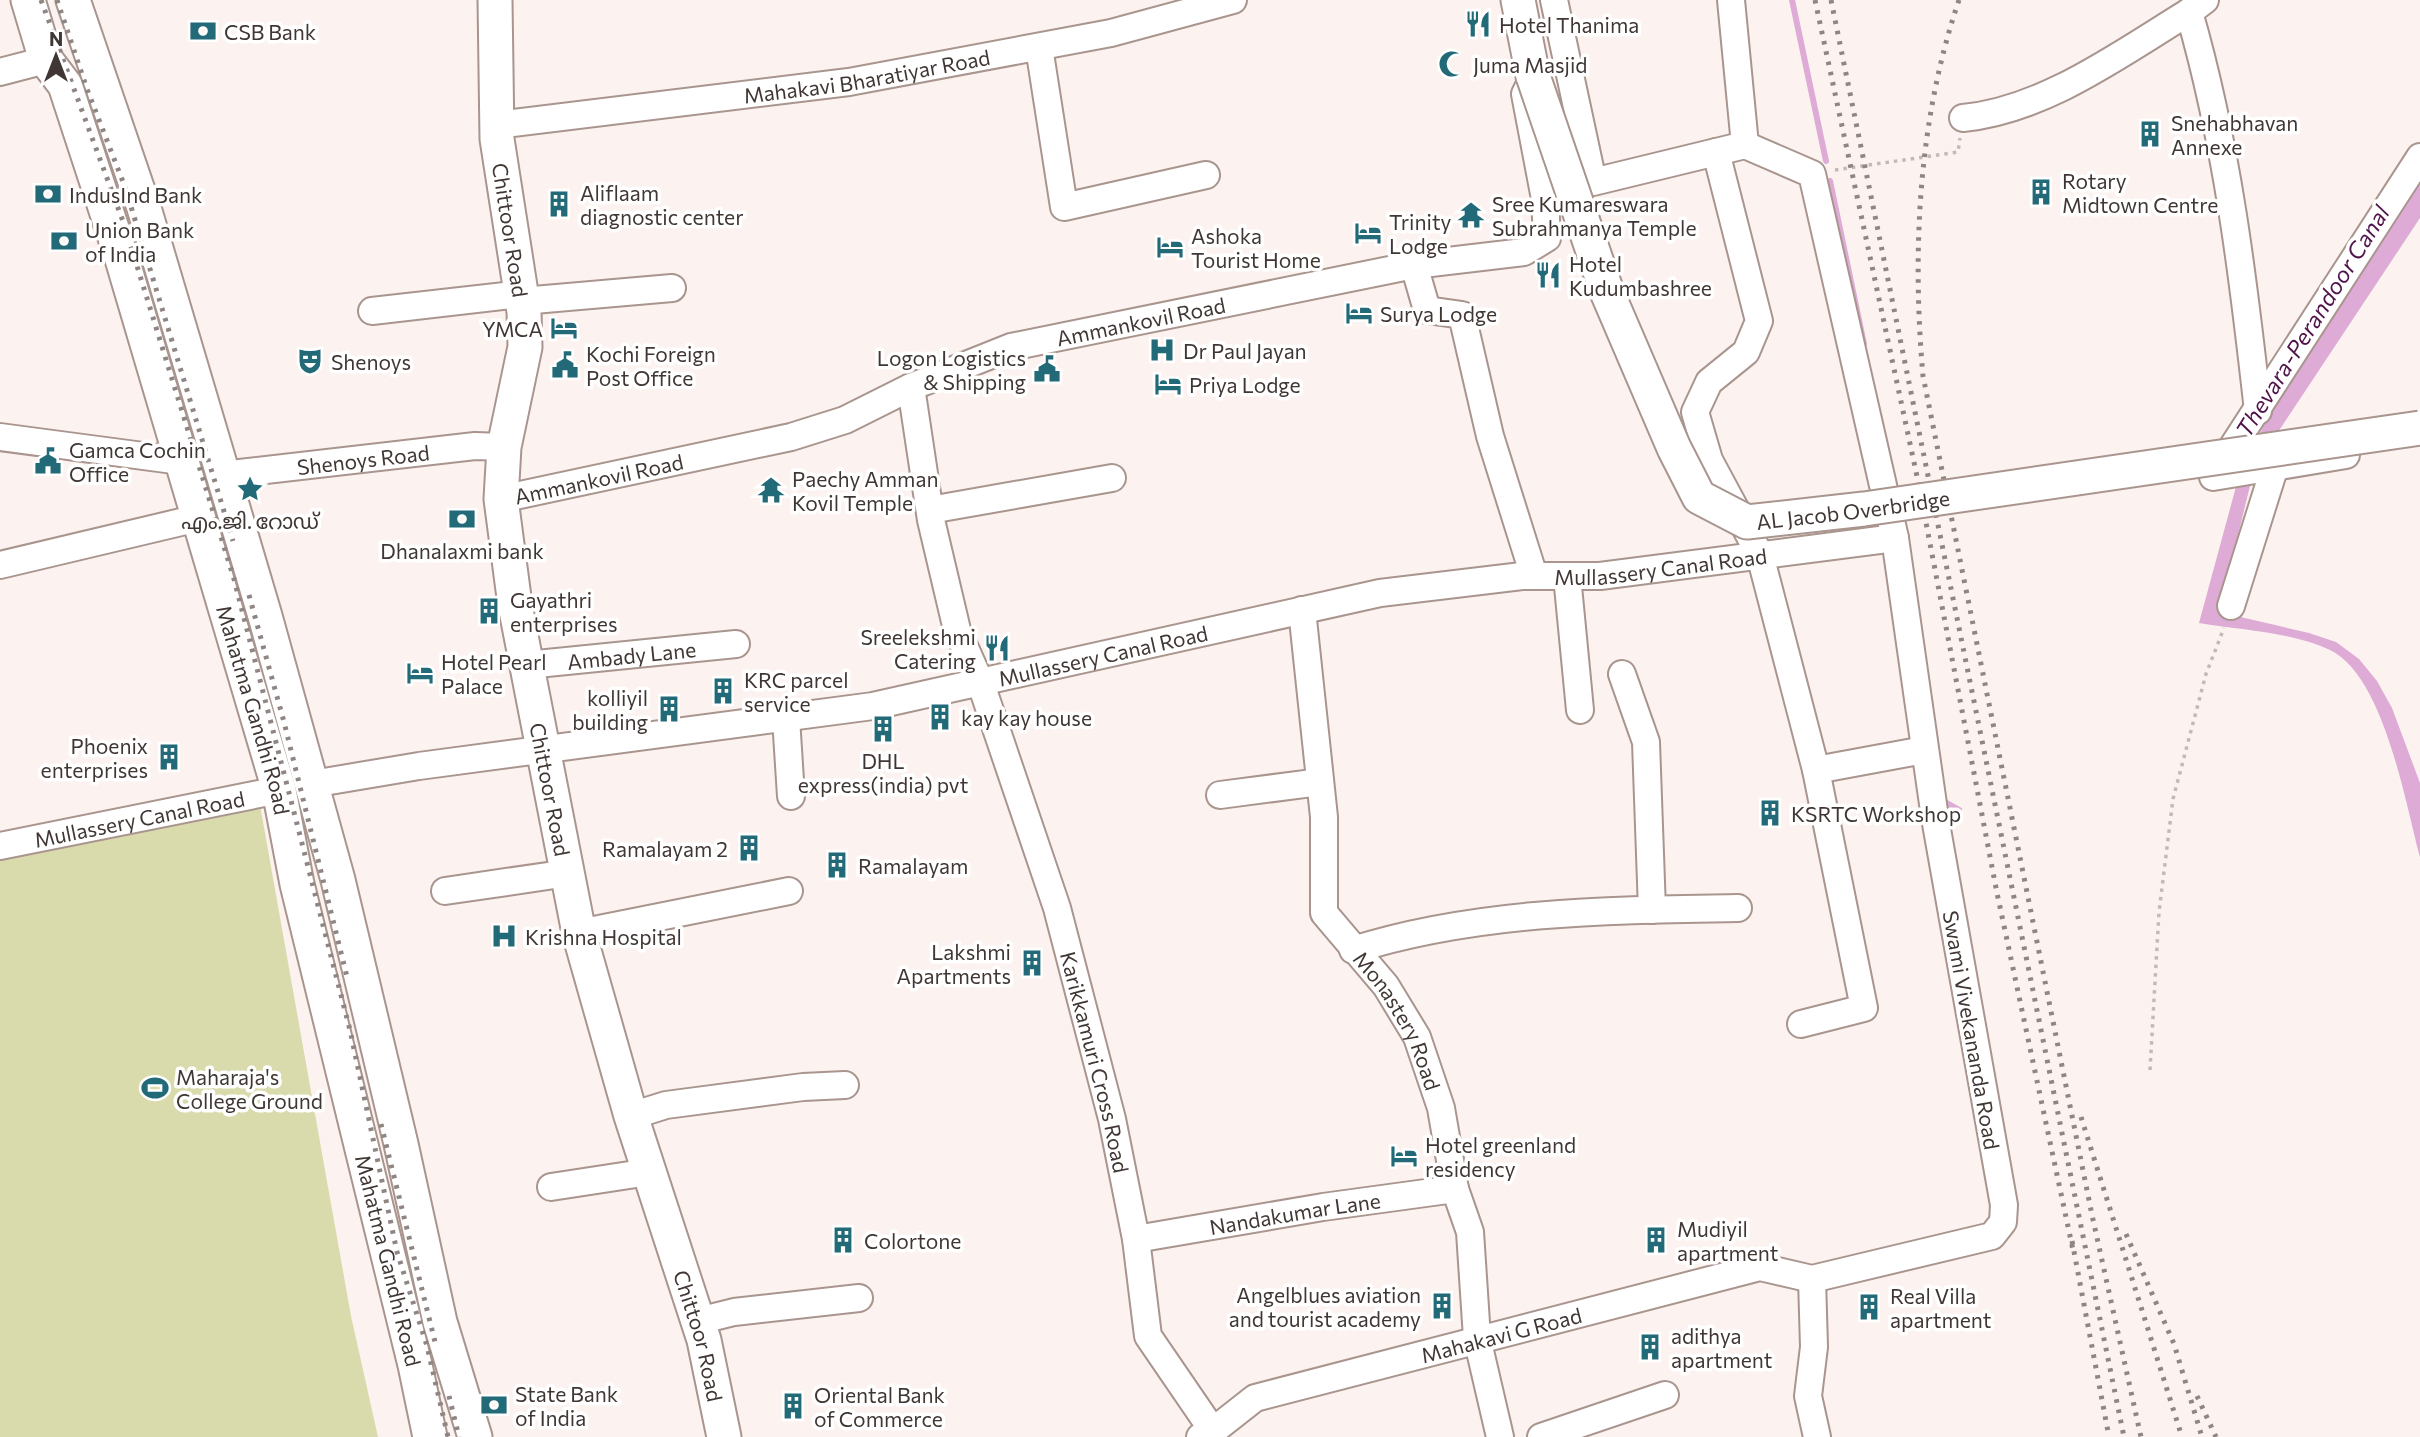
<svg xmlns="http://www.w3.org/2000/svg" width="2420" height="1437" viewBox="0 0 2420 1437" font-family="Commissioner,'Noto Sans Malayalam',sans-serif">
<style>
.green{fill:#d9dbad}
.water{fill:#deaad6}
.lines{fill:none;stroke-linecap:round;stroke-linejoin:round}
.stream{stroke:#deaad6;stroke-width:6}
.minor-casing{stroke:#a9958e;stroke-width:30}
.major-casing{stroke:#a9958e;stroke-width:37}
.path{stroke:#c3bab7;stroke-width:3.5;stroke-dasharray:3.5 5;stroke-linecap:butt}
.minor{stroke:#fff;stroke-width:26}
.major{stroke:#fff;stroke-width:33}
.rail{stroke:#8f8683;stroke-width:5;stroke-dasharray:3.5 7;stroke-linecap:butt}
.major-bridge-casing{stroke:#a9958e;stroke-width:37;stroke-linecap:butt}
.major-bridge{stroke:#fff;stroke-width:33}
.labels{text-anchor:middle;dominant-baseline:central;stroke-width:7;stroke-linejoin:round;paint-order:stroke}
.poi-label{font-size:21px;fill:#403734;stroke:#fff;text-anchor:start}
.street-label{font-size:21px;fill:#403734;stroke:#fff}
.water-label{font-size:23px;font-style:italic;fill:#4f134a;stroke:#fff}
</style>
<rect width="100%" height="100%" fill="#fcf3f0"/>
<!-- green -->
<path class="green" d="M260,805L351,1316L378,1437H0V860Z"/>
<!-- water -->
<path class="water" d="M2420,174V218L2280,429L2251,482L2219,612L2309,633L2336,642L2359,659L2377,681L2392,708L2420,783V857C2405,802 2384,676 2330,650C2291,632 2241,630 2199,623L2237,483L2262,429Z"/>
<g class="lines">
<!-- stream -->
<path class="stream" d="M1792,0L1826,161
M1830,181L1864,344
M1939,799L1959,810"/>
<!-- minor casing -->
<g class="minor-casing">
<g id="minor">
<path d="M1731,0L1745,145"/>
<path d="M2205,0L2189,12C2227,143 2243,276 2258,411"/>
<path d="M1039,47L1064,207L1206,175"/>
<path d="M0,72L46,60"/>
<path d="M1963,118C2045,110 2120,54 2189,12"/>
<path id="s1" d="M496,125L849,82L1111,33L1233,0"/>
<path d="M1716,152L1759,321L1746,352L1709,382L1695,412L1709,460L1760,555L1816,770L1864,1008L1801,1024"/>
<path d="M1414,265L1427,310L1462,315L1490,436L1534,576"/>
<path d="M522,301L672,288"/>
<path d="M372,311L521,294"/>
<path id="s2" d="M911,387L931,520L957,630L981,684L1057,908L1112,1119L1136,1239L1148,1336L1213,1431"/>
<path d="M0,437L181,461"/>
<path d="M2346,455L2213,477L2420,157"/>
<path id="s3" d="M222,475L475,446L504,447"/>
<path id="s4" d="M501,499L791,437L845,420L911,387L1011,347L1414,265L1524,252L1547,238L1545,199L1525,94L1530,84"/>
<path d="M930,510L1112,478"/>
<path d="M0,565L198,518"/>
<path d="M1567,576L1580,710"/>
<path d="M2231,606L2275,466"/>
<path id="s5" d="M1302,610L1324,817V913L1386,986L1417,1037L1441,1108L1455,1189L1470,1232L1477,1338L1500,1437"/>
<path id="s6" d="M527,665L736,644"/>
<path d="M1622,674L1646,742L1652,910"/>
<path d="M786,718L791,796"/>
<path d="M1816,770L1924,750"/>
<path id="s7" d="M312,784L419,766L873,706L1380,593L1522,576H1600L1895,538"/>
<path d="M1220,795L1320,782"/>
<path id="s8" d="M0,846L279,790"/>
<path d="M445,891L568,873"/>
<path d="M579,933L789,891"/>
<path d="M1353,950C1476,911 1610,910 1738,908"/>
<path d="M631,1116L666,1105L803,1087L845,1085"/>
<path d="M551,1187L649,1172"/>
<path id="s9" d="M1136,1239L1323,1207L1455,1189"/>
<path d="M1812,1279L1814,1347L1808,1396L1817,1437"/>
<path d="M698,1321L734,1312L859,1298"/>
<path id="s10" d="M1200,1437L1213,1431L1255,1398L1760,1267L1812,1279L1992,1236L2003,1222L2004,1205L1935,818L1895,538L1812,174L1745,145L1593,182L1554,0"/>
<path d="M1541,1437L1665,1395"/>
</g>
</g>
<!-- major casing -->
<g class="major-casing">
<g id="major">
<path id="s11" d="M28,0L46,60L65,85L122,259L279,790L297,884L415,1365L430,1437"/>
<path d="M73,0L144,208L265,616L338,880L401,1144L440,1322L475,1437"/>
<path id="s12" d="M495,0L497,139L524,312L525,347L504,447L501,499L515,605L579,933L631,1116L704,1340L724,1437"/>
<path d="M1518,0L1533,76"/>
</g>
</g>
<!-- path -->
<path class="path" d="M1835,170L1958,152L1960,138
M2150,1070L2159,912L2173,799L2206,674L2224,628"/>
<!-- minor -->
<use href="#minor" class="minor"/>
<!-- major -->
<use href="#major" class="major"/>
<!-- rail -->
<path class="rail" d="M41,0L124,224L234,579L350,1030L397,1252L427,1346L448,1437
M57,0L87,89L125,187L233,541
M1815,0L1918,481L1997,893L2073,1250
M1831,0L2124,1437
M1959,0C1918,120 1912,252 1923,376L2092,1215L2141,1437
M249,595L284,722L348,981
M2081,1117L2182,1437
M381,1124L435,1342
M2126,1234L2174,1344L2202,1437
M2072,1241L2109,1437
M449,1396L459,1437
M2197,1396L2216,1437"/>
<!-- major-bridge casing -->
<g class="major-bridge-casing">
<g id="major-bridge">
<path id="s13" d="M1533,76L1607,292L1674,448L1699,497L1747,522L1864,509L2420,428"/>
</g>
</g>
<!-- major-bridge -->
<use href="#major-bridge" class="major-bridge"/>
</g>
<!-- icons -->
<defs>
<g id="restaurant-bare" transform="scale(2.1)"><path d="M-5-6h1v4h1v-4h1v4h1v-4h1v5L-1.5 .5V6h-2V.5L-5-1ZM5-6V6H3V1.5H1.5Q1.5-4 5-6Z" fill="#236a78" stroke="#fff" stroke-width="2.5" paint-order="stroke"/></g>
<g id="bank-bare" transform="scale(2.1)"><path d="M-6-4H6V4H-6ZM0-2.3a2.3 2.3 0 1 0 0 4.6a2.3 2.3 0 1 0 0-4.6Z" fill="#236a78" stroke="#fff" stroke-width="2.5" paint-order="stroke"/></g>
<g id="mosque-bare" transform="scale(2.1)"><path d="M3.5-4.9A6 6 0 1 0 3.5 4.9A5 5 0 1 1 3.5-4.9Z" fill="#236a78" stroke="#fff" stroke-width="2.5" paint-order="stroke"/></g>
<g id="building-bare" transform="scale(2.1)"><path d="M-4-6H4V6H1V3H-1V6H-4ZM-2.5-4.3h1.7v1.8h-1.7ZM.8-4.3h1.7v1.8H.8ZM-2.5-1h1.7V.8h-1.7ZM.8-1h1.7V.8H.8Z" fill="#236a78" stroke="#fff" stroke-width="2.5" paint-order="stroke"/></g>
<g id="temple-bare" transform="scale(2.1)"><path d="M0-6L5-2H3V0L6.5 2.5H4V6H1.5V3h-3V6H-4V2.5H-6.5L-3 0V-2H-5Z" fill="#236a78" stroke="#fff" stroke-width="2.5" paint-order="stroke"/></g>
<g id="hotel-bare" transform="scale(2.1)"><path d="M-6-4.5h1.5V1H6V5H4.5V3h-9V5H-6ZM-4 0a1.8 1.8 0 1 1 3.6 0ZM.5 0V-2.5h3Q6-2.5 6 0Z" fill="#236a78" stroke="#fff" stroke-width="2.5" paint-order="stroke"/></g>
<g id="hospital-bare" transform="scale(2.1)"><path d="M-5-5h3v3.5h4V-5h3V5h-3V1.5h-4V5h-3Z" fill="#236a78" stroke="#fff" stroke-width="2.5" paint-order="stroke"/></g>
<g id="theatre-bare" transform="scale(2.1)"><path d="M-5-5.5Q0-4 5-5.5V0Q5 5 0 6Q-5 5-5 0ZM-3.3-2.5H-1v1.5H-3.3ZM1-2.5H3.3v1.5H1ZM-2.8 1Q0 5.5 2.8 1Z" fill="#236a78" stroke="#fff" stroke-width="2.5" paint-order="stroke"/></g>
<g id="civic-bare" transform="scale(2.1)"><path d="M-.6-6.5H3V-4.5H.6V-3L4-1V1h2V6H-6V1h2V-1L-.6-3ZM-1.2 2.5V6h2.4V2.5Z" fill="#236a78" stroke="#fff" stroke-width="2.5" paint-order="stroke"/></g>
<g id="sight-bare" transform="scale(2.1)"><path d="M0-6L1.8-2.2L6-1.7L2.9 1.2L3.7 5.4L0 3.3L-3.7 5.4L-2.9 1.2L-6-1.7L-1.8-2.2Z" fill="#236a78" stroke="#fff" stroke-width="2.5" paint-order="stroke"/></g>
<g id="stadium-bare" transform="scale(2.1)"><path d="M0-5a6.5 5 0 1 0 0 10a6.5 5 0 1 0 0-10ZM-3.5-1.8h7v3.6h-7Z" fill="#236a78" stroke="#fff" stroke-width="2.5" paint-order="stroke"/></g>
</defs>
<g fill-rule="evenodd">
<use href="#restaurant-bare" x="1478" y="24"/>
<use href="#bank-bare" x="203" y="31"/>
<use href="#mosque-bare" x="1452" y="64"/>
<use href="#building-bare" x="2150" y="134"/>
<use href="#building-bare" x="2041" y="192"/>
<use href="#bank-bare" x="48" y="194"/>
<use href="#building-bare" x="559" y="204"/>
<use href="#temple-bare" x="1471" y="215"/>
<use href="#hotel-bare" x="1368" y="233"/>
<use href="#bank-bare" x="64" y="241"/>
<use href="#hotel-bare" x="1170" y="247"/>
<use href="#restaurant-bare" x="1548" y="275"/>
<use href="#hotel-bare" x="1359" y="313"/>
<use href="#hotel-bare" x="564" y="328"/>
<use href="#hospital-bare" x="1162" y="350"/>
<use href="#theatre-bare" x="310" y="361"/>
<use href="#civic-bare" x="565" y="365"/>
<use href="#civic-bare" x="1047" y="369"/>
<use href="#hotel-bare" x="1168" y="384"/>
<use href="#civic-bare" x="48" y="461"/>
<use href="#sight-bare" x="250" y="489"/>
<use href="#temple-bare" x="771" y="490"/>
<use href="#bank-bare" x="462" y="519"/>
<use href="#building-bare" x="489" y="611"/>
<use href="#restaurant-bare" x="997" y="648"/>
<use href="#hotel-bare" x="420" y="673"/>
<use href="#building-bare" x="723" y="691"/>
<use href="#building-bare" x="669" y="709"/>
<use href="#building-bare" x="940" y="717"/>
<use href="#building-bare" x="883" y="729"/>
<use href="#building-bare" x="169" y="757"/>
<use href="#building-bare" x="1770" y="813"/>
<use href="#building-bare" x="749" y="848"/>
<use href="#building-bare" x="837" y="865"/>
<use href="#hospital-bare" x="504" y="936"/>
<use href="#building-bare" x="1032" y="963"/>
<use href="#stadium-bare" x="155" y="1088"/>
<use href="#hotel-bare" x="1404" y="1156"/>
<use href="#building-bare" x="843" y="1240"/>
<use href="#building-bare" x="1656" y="1240"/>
<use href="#building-bare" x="1442" y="1306"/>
<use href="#building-bare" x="1869" y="1307"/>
<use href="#building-bare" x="1650" y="1347"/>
<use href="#bank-bare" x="494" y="1405"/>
<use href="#building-bare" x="793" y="1406"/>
</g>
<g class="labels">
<!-- poi labels -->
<g class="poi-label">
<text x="1499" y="24">Hotel Thanima</text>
<text x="224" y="31">CSB Bank</text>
<text x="1473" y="64">Juma Masjid</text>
<text x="2171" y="122">Snehabhavan<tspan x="2171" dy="24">Annexe</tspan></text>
<text x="2062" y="180">Rotary<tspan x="2062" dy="24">Midtown Centre</tspan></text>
<text x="580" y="192">Aliflaam<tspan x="580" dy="24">diagnostic center</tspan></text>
<text x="69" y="194">IndusInd Bank</text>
<text x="1492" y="203">Sree Kumareswara<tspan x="1492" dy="24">Subrahmanya Temple</tspan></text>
<text x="1389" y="221">Trinity<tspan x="1389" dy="24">Lodge</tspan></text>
<text x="85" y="229">Union Bank<tspan x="85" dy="24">of India</tspan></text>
<text x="1191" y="235">Ashoka<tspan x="1191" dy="24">Tourist Home</tspan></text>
<text x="1569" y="263">Hotel<tspan x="1569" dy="24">Kudumbashree</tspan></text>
<text x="1380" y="313">Surya Lodge</text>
<text x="543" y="328" text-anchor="end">YMCA</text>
<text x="1183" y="350">Dr Paul Jayan</text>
<text x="586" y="353">Kochi Foreign<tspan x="586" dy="24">Post Office</tspan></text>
<text x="1026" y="357" text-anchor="end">Logon Logistics<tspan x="1026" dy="24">&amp; Shipping</tspan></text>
<text x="331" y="361">Shenoys</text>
<text x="1189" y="384">Priya Lodge</text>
<text x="69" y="449">Gamca Cochin<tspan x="69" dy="24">Office</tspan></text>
<text x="792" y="478">Paechy Amman<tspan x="792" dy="24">Kovil Temple</tspan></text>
<text x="250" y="520" text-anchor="middle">എം.ജി. റോഡ്</text>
<text x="462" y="550" text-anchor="middle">Dhanalaxmi bank</text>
<text x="510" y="599">Gayathri<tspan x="510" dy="24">enterprises</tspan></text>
<text x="976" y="636" text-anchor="end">Sreelekshmi<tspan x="976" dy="24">Catering</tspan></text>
<text x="441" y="661">Hotel Pearl<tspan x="441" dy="24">Palace</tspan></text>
<text x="744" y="679">KRC parcel<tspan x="744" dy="24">service</tspan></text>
<text x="648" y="697" text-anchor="end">kolliyil<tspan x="648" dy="24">building</tspan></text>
<text x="961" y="717">kay kay house</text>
<text x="148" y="745" text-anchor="end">Phoenix<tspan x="148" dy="24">enterprises</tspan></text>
<text x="883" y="760" text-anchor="middle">DHL<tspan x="883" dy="24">express(india) pvt</tspan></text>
<text x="1791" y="813">KSRTC Workshop</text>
<text x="728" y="848" text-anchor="end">Ramalayam 2</text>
<text x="858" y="865">Ramalayam</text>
<text x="525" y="936">Krishna Hospital</text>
<text x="1011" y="951" text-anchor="end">Lakshmi<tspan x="1011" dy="24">Apartments</tspan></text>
<text x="176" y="1076">Maharaja's<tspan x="176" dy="24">College Ground</tspan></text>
<text x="1425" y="1144">Hotel greenland<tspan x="1425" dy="24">residency</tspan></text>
<text x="1677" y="1228">Mudiyil<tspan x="1677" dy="24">apartment</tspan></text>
<text x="864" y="1240">Colortone</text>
<text x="1421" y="1294" text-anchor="end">Angelblues aviation<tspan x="1421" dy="24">and tourist academy</tspan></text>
<text x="1890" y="1295">Real Villa<tspan x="1890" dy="24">apartment</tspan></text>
<text x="1671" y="1335">adithya<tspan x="1671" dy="24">apartment</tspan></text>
<text x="515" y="1393">State Bank<tspan x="515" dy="24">of India</tspan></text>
<text x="814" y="1394">Oriental Bank<tspan x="814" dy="24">of Commerce</tspan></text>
</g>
<!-- street labels -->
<g class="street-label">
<text stroke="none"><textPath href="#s1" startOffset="374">Mahakavi Bharatiyar Road</textPath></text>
<text stroke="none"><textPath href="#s12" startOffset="231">Chittoor Road</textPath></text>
<text stroke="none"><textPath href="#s4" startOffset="667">Ammankovil Road</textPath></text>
<text stroke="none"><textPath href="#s3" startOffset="142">Shenoys Road</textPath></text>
<text stroke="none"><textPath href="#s4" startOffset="100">Ammankovil Road</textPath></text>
<text stroke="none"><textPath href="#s13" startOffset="614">AL Jacob Overbridge</textPath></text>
<text stroke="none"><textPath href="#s7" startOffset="1368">Mullassery Canal Road</textPath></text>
<text stroke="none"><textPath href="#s6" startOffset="105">Ambady Lane</textPath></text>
<text stroke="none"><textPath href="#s7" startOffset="802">Mullassery Canal Road</textPath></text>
<text stroke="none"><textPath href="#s11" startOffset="747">Mahatma Gandhi Road</textPath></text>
<text stroke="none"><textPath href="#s12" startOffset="798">Chittoor Road</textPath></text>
<text stroke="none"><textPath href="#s8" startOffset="142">Mullassery Canal Road</textPath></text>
<text stroke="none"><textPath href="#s5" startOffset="436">Monastery Road</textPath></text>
<text transform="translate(1972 1030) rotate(80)">Swami Vivekananda Road</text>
<text stroke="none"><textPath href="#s2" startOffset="702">Karikkamuri Cross Road</textPath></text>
<text stroke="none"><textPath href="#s9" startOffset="161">Nandakumar Lane</textPath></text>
<text stroke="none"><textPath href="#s11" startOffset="1314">Mahatma Gandhi Road</textPath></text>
<text stroke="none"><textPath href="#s10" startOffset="322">Mahakavi G Road</textPath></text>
<text stroke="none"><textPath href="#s12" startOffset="1365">Chittoor Road</textPath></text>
</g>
<!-- water labels -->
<g class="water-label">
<text transform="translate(2312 321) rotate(-58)">Thevara-Perandoor Canal</text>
</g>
</g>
<!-- north arrow -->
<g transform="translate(56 56)" stroke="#ffffff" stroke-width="5" paint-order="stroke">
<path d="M0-5L12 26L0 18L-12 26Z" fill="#403734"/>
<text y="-10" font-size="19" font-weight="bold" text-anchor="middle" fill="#403734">N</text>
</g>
</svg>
